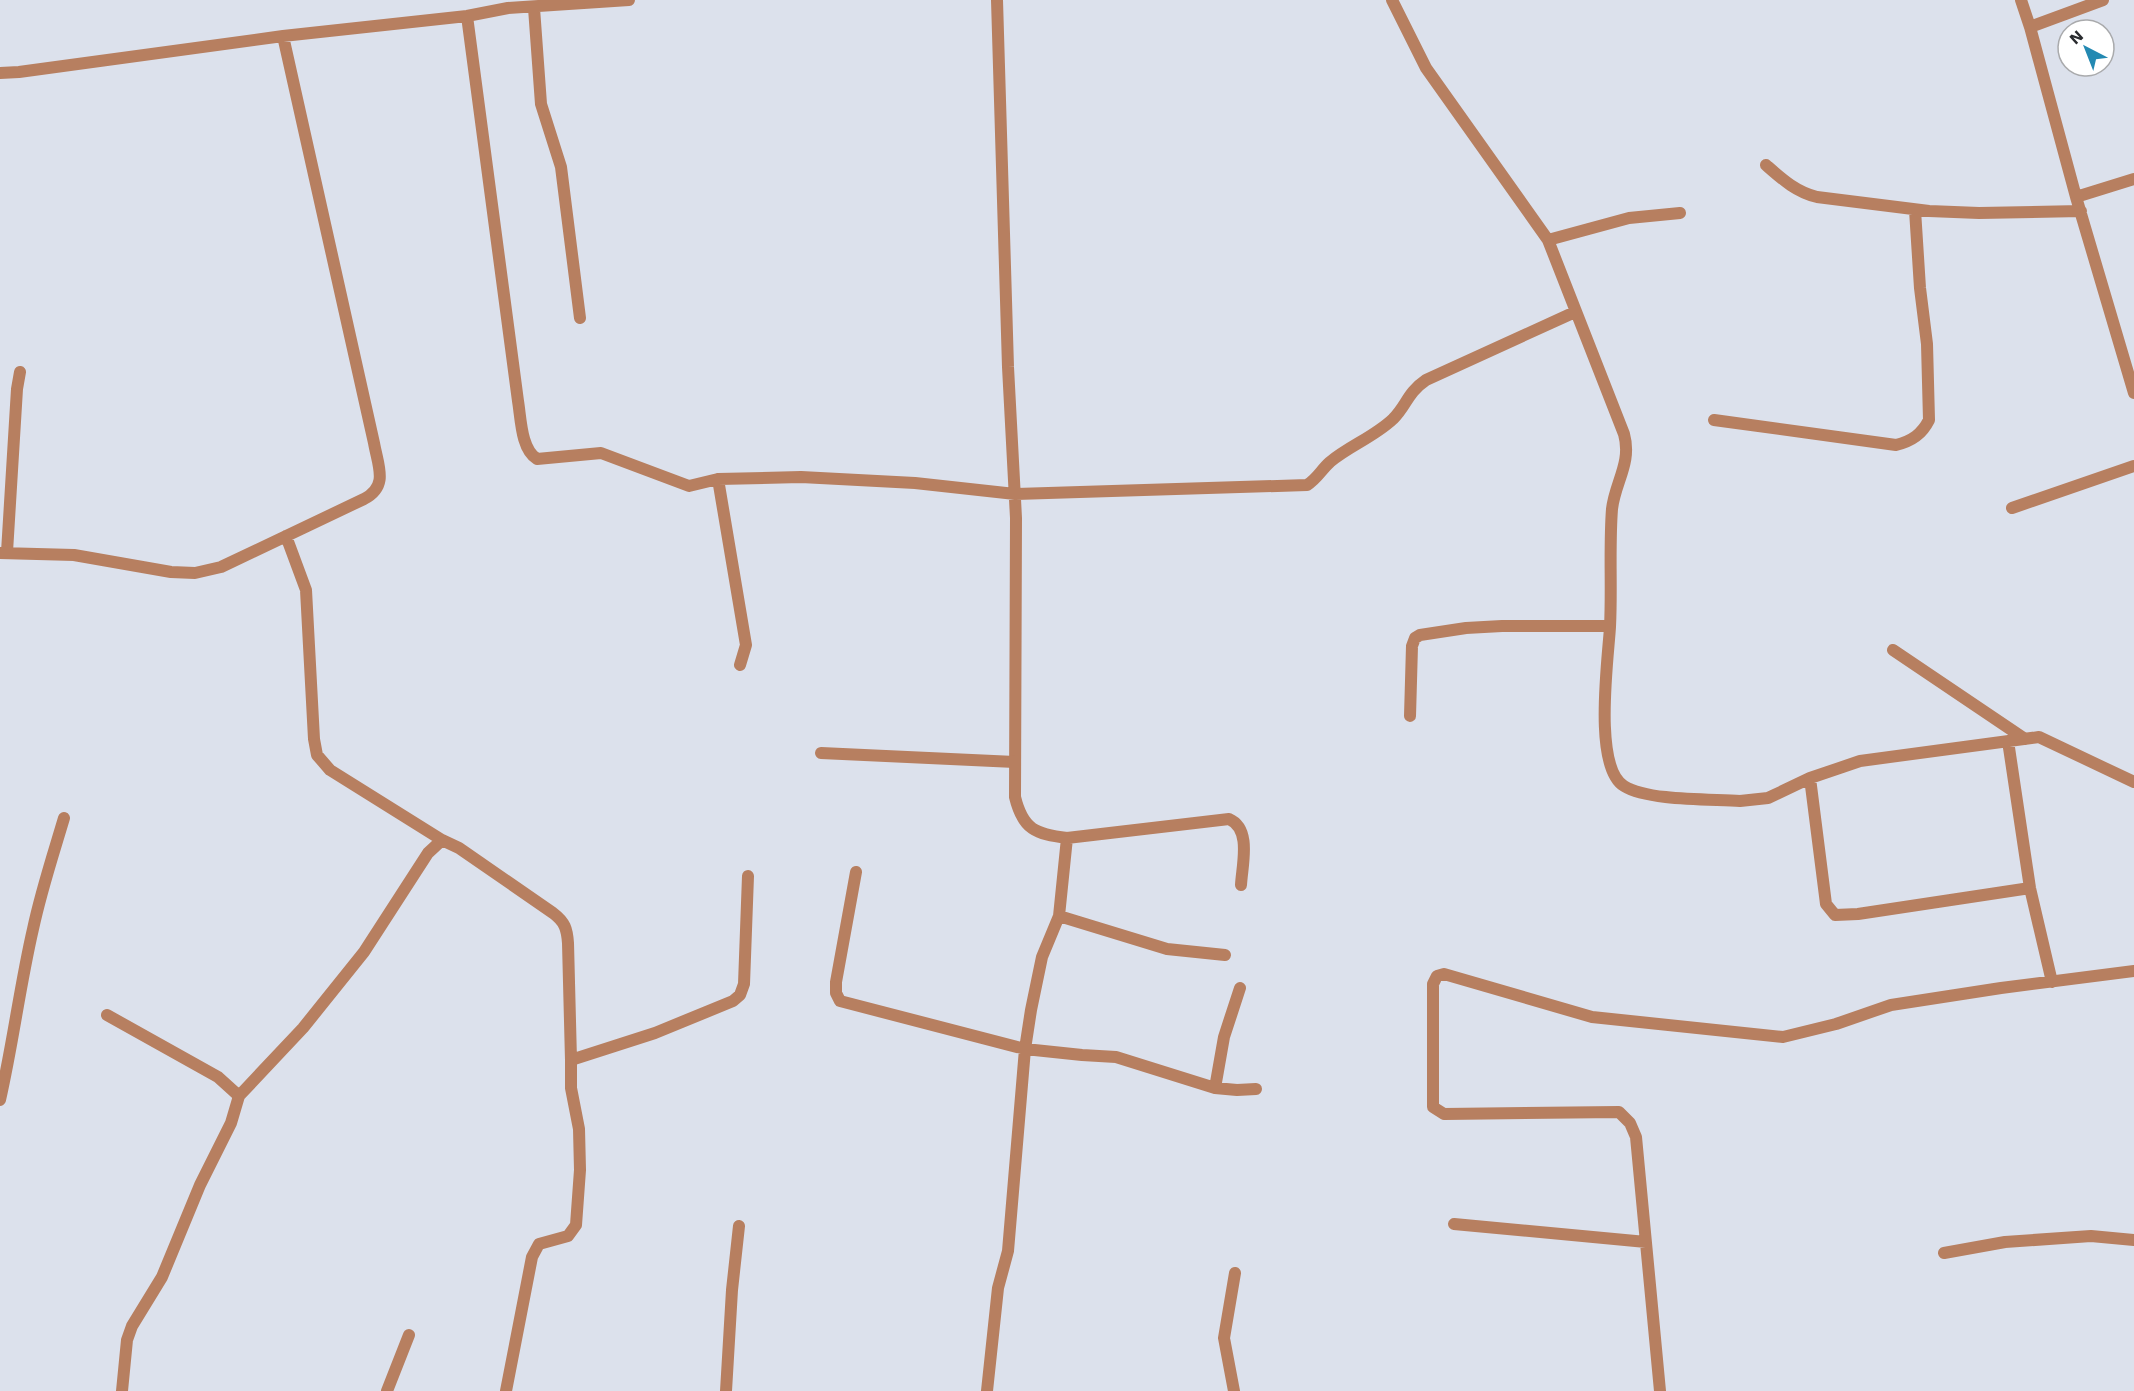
<svg xmlns="http://www.w3.org/2000/svg" width="2134" height="1391" viewBox="0 0 2134 1391" font-family="'Work Sans',sans-serif">
<style>
.lines{fill:none;stroke-linecap:round;stroke-linejoin:round}
.street{stroke:#b77f60;stroke-width:12}
</style>
<rect width="100%" height="100%" fill="#dce1ec"/>
<g class="lines">
<!-- street -->
<path class="street" d="M1392,0L1426,68L1548,240L1624,434C1632,463 1615,482 1612,509C1609,549 1612,588 1610,627C1608,660 1593,767 1624,786C1648,801 1710,799 1740,801L1768,798L1810,778L1860,761L2039,737L2134,782
M2021,0L2030,27L2076,197L2134,393
M534,8L541,104L561,167L580,318
M467,16L518,401C521,419 521,449 537,459L601,453L689,486L718,479L801,477L915,483L1015,494L1307,485C1317,479 1321,470 1330,462C1349,446 1374,437 1393,419C1407,405 1407,393 1426,380L1575,312
M2030,27L2103,0
M0,73L19,72L283,36L467,16L508,8L629,0
M1766,165C1782,179 1796,192 1817,197L1929,211L1979,213L2081,211
M2076,197L2134,179
M1548,240L1629,218L1680,213
M1714,420L1896,445C1912,441 1922,434 1929,420L1927,344L1920,288L1915,210
M718,479L746,645L740,665
M2012,508L2134,466
M286,536L306,590L314,739L317,755L330,770L442,840
M7,552L17,389L20,372
M0,553L74,555L171,572L195,573L221,567L364,499C389,486 378,466 374,443L283,36
M1893,650L2025,739
M1410,716L1412,646L1415,638L1420,635L1466,628L1502,626H1610
M2008,741L2030,888L2052,982
M821,753L1015,762
M1810,778L1826,904L1835,915L1858,914L2030,888
M1067,838L1229,819C1252,829 1242,865 1241,885
M856,872L836,982V993L840,1001L1025,1049L1082,1055L1116,1057L1215,1088L1237,1090L1256,1089
M1059,916L1167,949L1225,955
M107,1015L218,1077L239,1096L231,1123L200,1185L162,1277L132,1326L127,1340L122,1391
M1215,1088L1224,1037L1240,988
M239,1096L303,1028L364,952L428,853L442,840L459,848L553,913C565,922 567,929 568,943L571,1060L655,1033L733,1001L740,995L744,984L748,876
M0,1100C13,1043 20,985 33,929C41,891 53,855 64,818
M1454,1224L1646,1242
M1944,1253L2005,1242L2091,1236L2134,1240
M387,1391L409,1335
M506,1391L532,1257L539,1244L568,1236L576,1225L580,1170L579,1129L571,1088V1060
M726,1391L732,1290L739,1226
M987,1391L998,1288L1008,1251L1025,1049L1031,1010L1042,957L1059,916L1067,838C1036,834 1023,830 1015,797L1016,518L1008,367L997,0
M1234,1391L1224,1338L1235,1273
M1660,1391L1636,1137L1630,1123L1619,1112L1444,1114L1433,1107V984L1437,976L1444,974L1592,1017L1783,1037L1836,1024L1891,1005L2001,988L2134,971"/>
</g>
<!-- north arrow -->
<g transform="translate(2086 48) rotate(318)"><circle r="28" fill="#ffffff" stroke="#a9aaac" stroke-width="1.5"/>
<path d="M0-4.5L10 22L0 15L-10 22Z" fill="#2389b2"/>
<text y="-9" font-size="16" font-weight="bold" text-anchor="middle" fill="#292b2f">N</text>
</g>
</svg>
